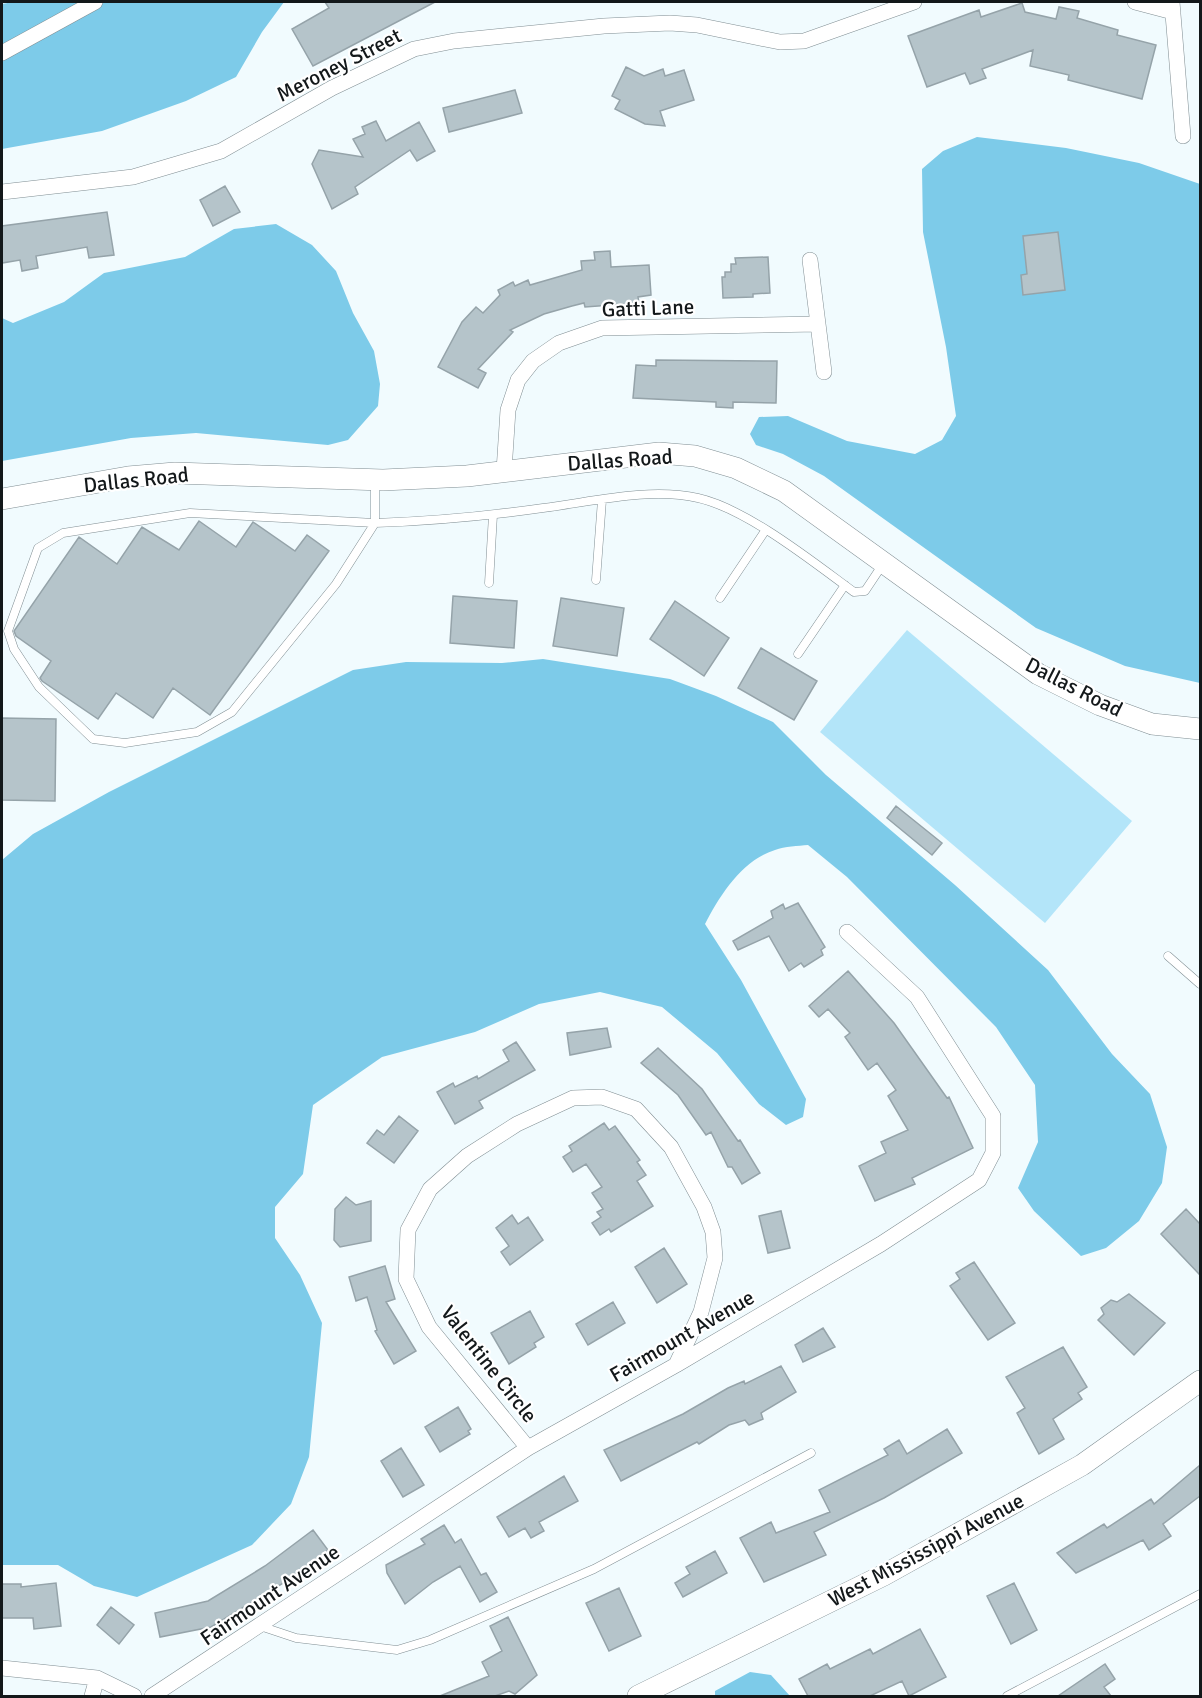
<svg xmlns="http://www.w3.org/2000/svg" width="1202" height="1698" viewBox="0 0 1202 1698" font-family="Signika,sans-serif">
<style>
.green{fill:#b3e5f9}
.forest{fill:#7dcbe9}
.building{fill:#b5c4ca;stroke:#95a3a9;stroke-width:1.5}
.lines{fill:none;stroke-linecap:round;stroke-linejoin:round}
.lane-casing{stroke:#808e93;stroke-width:9}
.street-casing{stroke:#808e93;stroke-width:16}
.secondary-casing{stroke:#808e93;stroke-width:22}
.lane{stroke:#fff;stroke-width:8}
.street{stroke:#fff;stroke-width:15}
.secondary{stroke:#fff;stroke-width:21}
.labels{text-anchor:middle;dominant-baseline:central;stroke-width:4.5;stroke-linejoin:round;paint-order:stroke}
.street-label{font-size:21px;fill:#13181a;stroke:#fff}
</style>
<rect width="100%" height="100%" fill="#f1fbfe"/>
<!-- green -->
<path class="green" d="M907,630L1132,821L1045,923L820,732Z"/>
<!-- forest -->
<path class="forest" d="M13,2H284L262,32L236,77L186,101L102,131L2,149V4Z
M977,137L1066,148L1139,163L1200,184V683L1125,666L1036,628L824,476L783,454L756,445L750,434L759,417L788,416L847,441L915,454L942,440L956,416L946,347L923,232L922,169L943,151Z
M276,224L312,245L336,271L353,313L374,351L380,384L378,406L348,440L328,445L196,433L131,438L2,461V318L13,323L64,302L104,273L185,257L234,229Z
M543,659L670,679L716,696L773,722L826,775L955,885L1048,970L1112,1054L1150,1094L1167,1147L1162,1183L1139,1221L1106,1248L1081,1256L1034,1211L1018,1188L1038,1142L1035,1085L996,1027L847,877L808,845C798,846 785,846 775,850C742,860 720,895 705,924L741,980L806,1099L803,1117L786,1125L759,1104L717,1053L662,1007L600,992L539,1004L475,1032L382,1057L313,1105L303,1174L275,1207V1238L300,1275L322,1323L309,1457L291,1504L252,1545L137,1597L94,1586L58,1565H2V860L33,834L109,792L353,670L406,662L502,663Z
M750,1672L771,1675L790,1696H715V1691Z"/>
<!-- building -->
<path class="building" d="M325,2H435L313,66L292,29L329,8Z
M1022,3L1025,12L1056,19L1059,7L1079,11L1077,18L1118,30L1117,35L1156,45L1142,99L1068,80L1069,75L1030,66L1033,50L982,69L986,78L970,84L965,73L927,87L908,36L979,10L981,17Z
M626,67L644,76L663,69L665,76L684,70L694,100L660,111L665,126L645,124L615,109L620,100L612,96Z
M515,90L522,113L449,132L443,108Z
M376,121L386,141L419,122L435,151L417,161L410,150L355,187L358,194L332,209L312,164L319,150L363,157L353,139L365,134L362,127Z
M225,186L240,212L213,226L200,200Z
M107,212L114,255L89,258L87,247L36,256L38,268L22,271L20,260L2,263V226Z
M1058,232L1065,290L1023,295L1021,275L1027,274L1023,236Z
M610,251L611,267L649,265L651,295L638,297L639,303L585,307L584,303L572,306L544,314L510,330L513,332L478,369L486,373L478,388L438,367L462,322L476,307L483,313L500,295L498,290L513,282L515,286L528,280L530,285L582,270L581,261L595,260L594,252Z
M768,257L770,293L753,294V297L723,298L722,277H725V272H731V264H736L735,258Z
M656,360L777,361L776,403L733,402V408L716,407V402L633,398L636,365L656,366Z
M199,521L236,547L253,522L295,551L307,535L329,551L210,715L173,688L153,718L116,693L98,719L42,681L40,678L51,661L16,636L14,631L79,537L117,564L142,527L179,550Z
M453,596L517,601L514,648L450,643Z
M561,598L624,608L617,656L553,646Z
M675,601L729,638L704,676L650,639Z
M761,648L817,681L794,720L738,688Z
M2,718L56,719L55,801L2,800Z
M896,806L942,843L932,855L887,818Z
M798,903L825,947L821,950L823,955L804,967L801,963L789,971L769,936L738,950L733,941L773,918L771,911L783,904L785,909Z
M848,971L894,1023L947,1098L949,1097L973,1148L912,1178L915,1184L875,1201L859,1166L886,1153L881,1142L908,1130L888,1096L896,1090L877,1063L868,1070L845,1037L850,1033L828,1009L819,1017L809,1006Z
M607,1028L611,1047L570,1055L567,1033Z
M516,1042L535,1070L479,1101L483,1108L455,1124L437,1092L453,1083L455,1087L477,1076L478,1079L509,1061L503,1050Z
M658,1048L702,1089L738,1141L740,1140L760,1173L742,1184L732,1167H728L711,1132L706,1135L678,1095L641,1063Z
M399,1116L418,1131L394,1163L367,1143L377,1130L384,1135Z
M604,1123L609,1130L615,1126L640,1160L637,1162L646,1175L637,1181L653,1206L611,1232L609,1229L600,1235L592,1223L601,1217L597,1212L603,1209L592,1193L602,1187L586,1164L573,1172L563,1157L572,1151L569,1146Z
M346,1197L356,1205L371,1201V1241L340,1247L334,1240L335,1209Z
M1186,1209L1200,1224V1275L1161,1234Z
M781,1211L790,1248L768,1253L759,1216Z
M512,1215L518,1224L528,1217L543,1240L510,1265L501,1252L509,1246L496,1228Z
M664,1248L687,1284L657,1303L635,1267Z
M974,1262L1015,1323L988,1340L950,1286L960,1279L956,1273Z
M385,1266L395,1299L386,1302L416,1351L394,1364L375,1331L377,1330L367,1297L356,1301L349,1277Z
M1129,1294L1165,1323L1134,1355L1098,1320L1104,1314L1101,1308L1111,1300L1117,1302Z
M613,1302L625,1323L588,1345L576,1324Z
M530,1311L544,1337L534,1343L536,1347L509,1364L491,1333Z
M823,1328L835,1347L803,1362L795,1345Z
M1063,1347L1087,1387L1078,1393L1082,1399L1053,1419L1064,1439L1039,1454L1017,1413L1025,1408L1006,1377Z
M781,1366L796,1392L761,1413L763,1419L749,1425L745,1420L729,1425L699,1444L697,1442L621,1481L604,1450L683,1414L728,1388L744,1381L745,1384Z
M458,1407L471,1429L468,1431L470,1434L440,1452L425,1427Z
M947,1429L962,1453L884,1498L814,1532L826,1555L764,1582L740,1538L771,1522L776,1533L830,1512L819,1490L888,1455L884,1449L899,1440L907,1454Z
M401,1448L424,1485L403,1497L381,1461Z
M1200,1465V1496L1163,1524L1171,1536L1149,1550L1143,1540L1076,1573L1057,1553L1104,1524L1107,1528L1151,1499L1154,1504Z
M564,1476L578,1501L539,1522L544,1531L531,1538L525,1528L509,1537L497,1517Z
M444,1525L455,1543L461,1539L481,1575L486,1573L497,1592L480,1602L460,1566L433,1582L405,1604L387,1573L386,1565L425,1544L421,1539Z
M313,1530L328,1550L290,1579L211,1627L160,1637L155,1613L208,1601L265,1566Z
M715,1551L727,1573L683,1597L675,1583L690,1574L686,1567Z
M56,1583L61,1626L34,1629L33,1618H2V1584H21V1587Z
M1014,1583L1037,1630L1011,1644L987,1596Z
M619,1588L641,1636L609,1651L586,1603Z
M111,1607L134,1625L119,1644L97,1625Z
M508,1617L537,1675L515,1694L509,1691L495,1696H440L489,1676L482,1662L502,1651L490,1626Z
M920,1629L946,1677L909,1696L902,1681L870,1696H808L799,1679L827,1664L830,1669L870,1649L873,1654Z
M1105,1664L1115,1679L1104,1687L1111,1696H1058Z"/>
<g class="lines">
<!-- lane casing -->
<g class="lane-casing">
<path id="lane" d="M375,482V523C431,521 487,516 543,508C592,502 649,487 698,498C747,509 813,562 854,592L865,591L883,564
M190,513L375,523L336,584L232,712L197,732L125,743L93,739L39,687L14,649L8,631L38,548L63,533Z
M596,580L602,500
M489,583L493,515
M720,598L765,531
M798,654L845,585
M1168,956L1200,984
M260,1626L296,1638L397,1650L430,1640L594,1569L811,1453
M1007,1696L1200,1594"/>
</g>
<!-- street casing -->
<g class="street-casing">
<path id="street" d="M1135,2L1173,12
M1172,2L1183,136
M2,53L95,2
M2,192L133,177L221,151L332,88L414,49L454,41L604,26L670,23L697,25L780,42L804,41L914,2
M810,260L824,372
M504,471L508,410L518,380L533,361L559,343L602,328L818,324
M528,1448L429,1327L406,1279L408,1230L430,1189L467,1156L517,1124L573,1098L602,1097L636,1109L671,1147L704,1207L713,1232L715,1258L701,1312L676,1365
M2,1668L97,1678L134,1696
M92,1696L97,1678
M152,1696L528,1448L676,1365L881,1244L979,1180L993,1153V1116L917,997L847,932"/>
</g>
<!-- secondary casing -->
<g class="secondary-casing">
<path id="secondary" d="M2,499L128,477L175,473L383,480L467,476L659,453L695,456L736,468L784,491L1038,674L1100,705L1152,724L1200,729
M638,1696L884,1575L1082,1465L1200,1381"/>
</g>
<!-- lane -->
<use href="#lane" class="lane"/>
<!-- street -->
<use href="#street" class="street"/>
<!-- secondary -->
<use href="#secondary" class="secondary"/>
</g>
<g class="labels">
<!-- street labels -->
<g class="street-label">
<text transform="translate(339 65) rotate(-27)">Meroney Street</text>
<text transform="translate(648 308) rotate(-2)">Gatti Lane</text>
<text transform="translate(620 460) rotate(-4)">Dallas Road</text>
<text transform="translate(136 480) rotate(-6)">Dallas Road</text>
<text transform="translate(1074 687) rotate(27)">Dallas Road</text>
<text transform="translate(682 1336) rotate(-30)">Fairmount Avenue</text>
<text transform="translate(489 1364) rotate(52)">Valentine Circle</text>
<text transform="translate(926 1550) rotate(-28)">West Mississippi Avenue</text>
<text transform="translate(270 1595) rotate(-34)">Fairmount Avenue</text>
</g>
</g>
<!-- border -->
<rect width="1202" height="1698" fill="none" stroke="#13181a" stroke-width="6"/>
</svg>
